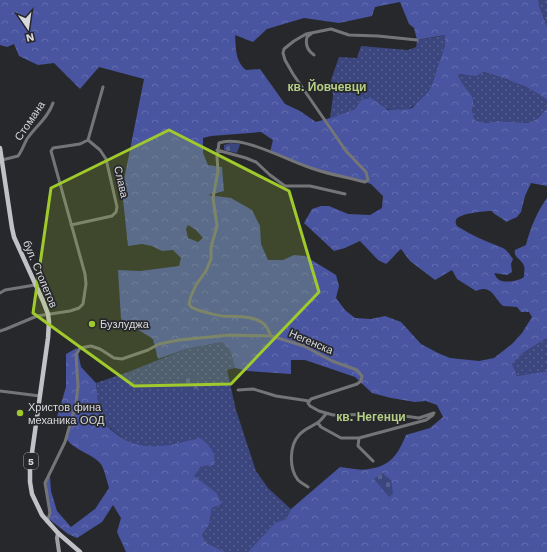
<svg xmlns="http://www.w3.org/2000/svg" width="547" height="552" viewBox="0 0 547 552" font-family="'Work Sans',sans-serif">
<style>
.grass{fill:url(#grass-dots)}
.forest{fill:url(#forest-crowns);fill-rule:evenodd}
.cemetery{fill:url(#cemetery-stones)}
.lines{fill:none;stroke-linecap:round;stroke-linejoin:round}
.street{stroke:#747577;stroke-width:3}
.secondary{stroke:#9fa0a4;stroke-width:4}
.primary{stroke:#c1c2c7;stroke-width:4.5}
.marked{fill:#a0c92b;fill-opacity:0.2;stroke:#a0c92b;stroke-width:3;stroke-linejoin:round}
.poi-dot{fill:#a0c92b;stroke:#27282c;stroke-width:1.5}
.labels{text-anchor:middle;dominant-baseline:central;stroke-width:3.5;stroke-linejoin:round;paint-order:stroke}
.shield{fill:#27282c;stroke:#a3a4a7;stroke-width:1}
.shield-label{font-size:10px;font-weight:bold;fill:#d8d9dc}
.street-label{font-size:11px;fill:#d8d9dc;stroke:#27282c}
.poi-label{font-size:11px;fill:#d8d9dc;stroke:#27282c;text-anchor:start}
.neighbourhood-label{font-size:12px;font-weight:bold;fill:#b6cf86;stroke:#27282c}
</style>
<defs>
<pattern id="grass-dots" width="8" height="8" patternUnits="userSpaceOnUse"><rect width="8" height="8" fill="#3b457e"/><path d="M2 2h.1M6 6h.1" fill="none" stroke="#575f90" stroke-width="1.8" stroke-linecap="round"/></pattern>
<pattern id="forest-crowns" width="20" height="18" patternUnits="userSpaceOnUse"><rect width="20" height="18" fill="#4955a0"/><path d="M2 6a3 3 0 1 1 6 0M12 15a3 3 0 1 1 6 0" fill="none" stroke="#626dad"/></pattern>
<pattern id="cemetery-stones" width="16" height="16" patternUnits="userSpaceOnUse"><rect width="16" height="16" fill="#3b457e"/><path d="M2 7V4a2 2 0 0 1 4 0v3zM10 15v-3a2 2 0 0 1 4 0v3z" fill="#575f90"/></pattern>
</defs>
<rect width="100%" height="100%" fill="#27282c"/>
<!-- grass -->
<path class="grass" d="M538,0H547V27L540,8Z
M445,35V45L431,87C410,120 392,112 361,100L355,109L330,118L333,96L331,80L339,57L357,58L361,46L408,50L416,47L417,40L431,38Z
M483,72C506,79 528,86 547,100V108L539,117L530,123L497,121L488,123L476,121C470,114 474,107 473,99C471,91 461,85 458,74L465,75Z
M547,338V371L517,376L511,364L523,353Z
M222,342L230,350L235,368L227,370L236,410L256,471L268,488L291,509L286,519L248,552H226L205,543L202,535L209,525L212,508L222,504L217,493L193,476L201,466L175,444C168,445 160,447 153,448C132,449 115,432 100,420L96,383L128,372L186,349Z"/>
<!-- forest -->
<path class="forest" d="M0,0H538L540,8L547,27V100C529,86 509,80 487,73L483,72L476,76L458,74C461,85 471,91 473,99C474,107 470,113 476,121L488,123L497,121L530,123L539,117L547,108V186L531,183L525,196L521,212L517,217L506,222C502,217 495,216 492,211C485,211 459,213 456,220C455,222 456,224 457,226C471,235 487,242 503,248C506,249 511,256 513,259L511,264L512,272L507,275L494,273C495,274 496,278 498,279C503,284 519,281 524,277C524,274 525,269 524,266C522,259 513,258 515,250L526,245C530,228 537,212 547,198V338L523,353L512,364L517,376L547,371V552H248L275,523L286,519L291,509L340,467C349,468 360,471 369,469C391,466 398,454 406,435L430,428L443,417L437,405L426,401L415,402L391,398L372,393L355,377L305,360H291V374L248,371L235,368L230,350L222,342L186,349L158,359L153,339L121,319L118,270L140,271L179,266L181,258L173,250L162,251L152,246L142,244L128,246L122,190L144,79L99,67L80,89L54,63L38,65L19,56L14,44L7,47L0,45ZM400,2L409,24L414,28L417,40L445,35V45L431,87L427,93L412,108L400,110H388L371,98L361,100L355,109L330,118L316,122L300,111L285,104L260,69L246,70C235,61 236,48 235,35L253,42L267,29L304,18L339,23L372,16L375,7ZM261,132L273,140L270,152L315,170L365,182L371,184L383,196L382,208L370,215L348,214L329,206H321L312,209L304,223L334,251L345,248L360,241L378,260L386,264C392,259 395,254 401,249L410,261L435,280L452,270L457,279L476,291C492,284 493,297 503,306L517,307L521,312H529L532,317L522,333L512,344L494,358L479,361L450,358L438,353L421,344L401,322L385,316L371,319L355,318L345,310L336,298L339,286L336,275L305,256L294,255L283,260H268L261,244L260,226L252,210L231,198L208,195L224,191L222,167L208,165L203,153V138L211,136ZM188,225L196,230L203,238L198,242L188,238L186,229Z
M77,348L81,367L96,383L100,420C107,426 115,434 124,439C148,453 175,444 200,438C210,445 216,452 214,465L201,466L194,476L217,493L222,504L212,508L209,525L202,535L206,543L226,552H126L117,532L121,518L113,505L102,522L77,538L68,534L49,519V516L46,493V479L50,477L51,491L57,511L71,527L95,509L109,488C107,482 104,467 100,463C91,453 73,450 66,438L70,424L57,417L66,387V354Z"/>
<!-- cemetery -->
<path class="cemetery" d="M230,143L240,144L237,153L224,150V145Z
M194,373L199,388L183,393L179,378Z
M382,473L391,480L393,494L389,497L374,479Z"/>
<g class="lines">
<!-- street -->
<path class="street" d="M312,33L307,37C305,45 308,51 314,55
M217,150L246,158L256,162L270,175L285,186H310L345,194
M2,160L18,156C22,151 24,144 27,139C36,126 48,118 53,103
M71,225L112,216L116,212L117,207L106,159L100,150L88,140
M0,293L5,290L35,285
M0,331L6,329L37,316L70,311L79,308L83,304L86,284L85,274L51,151L53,148L80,144L88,140L103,87
M271,336C269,332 268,328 265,325C255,315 235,317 222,316C211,314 200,312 191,307L189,304L191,296L196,285L206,271L211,259V247L217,226L213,198L218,171L217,157L219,143C243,134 289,162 314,169C331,175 348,177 365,182L368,180L366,172L346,151L293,74L285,60L283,53L284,49L294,41L306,34L331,29L349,35L378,36L417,40
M238,390L253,389L276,396L309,401
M0,391L40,396
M318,423L321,427L341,438H359L426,420L433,415
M359,438L358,446L373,461
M308,487C305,485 301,483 298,480C289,469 289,446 299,435C304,429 311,427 317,423C321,421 323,417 326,414
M47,522L50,513L45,483L65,442L76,404L78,386L76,355L80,348L91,346L100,349L114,358L122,359L148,350L159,344L179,340L230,335L271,336L304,346L332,361L357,370L362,376L361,381L357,384L311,399L308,403L310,406L319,411L333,415L389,414L419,418L434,413"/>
<!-- secondary -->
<path class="secondary" d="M58,533L57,538L59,552"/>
<!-- primary -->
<path class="primary" d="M0,148L12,228L14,237L43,301L48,314L49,322L48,338L30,467V482L32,494L42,515L58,533L80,552"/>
</g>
<!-- marked area -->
<path class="marked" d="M169,130L289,191L319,292L231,384L134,386L33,313L51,188Z"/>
<!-- markers -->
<g class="poi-dot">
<circle cx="92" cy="324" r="4"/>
<circle cx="20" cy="413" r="4"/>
</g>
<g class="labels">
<!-- shield labels -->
<rect class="shield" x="24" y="453" width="14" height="16" rx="3"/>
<g class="shield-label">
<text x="31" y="461">5</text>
</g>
<!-- street labels -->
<g class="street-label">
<text transform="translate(30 121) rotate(-56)">Стомана</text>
<text transform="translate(121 182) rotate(77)">Слава</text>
<text transform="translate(40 274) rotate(67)">бул. Столетов</text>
<text transform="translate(311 342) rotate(23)">Негенска</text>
</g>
<!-- poi labels -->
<g class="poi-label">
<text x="100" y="324">Бузлуджа</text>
<text x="28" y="407">Христов фина<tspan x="28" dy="13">механика ООД</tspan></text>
</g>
<!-- neighbourhood labels -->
<g class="neighbourhood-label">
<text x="327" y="87">кв. Йовчевци</text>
<text x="371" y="417">кв. Негенци</text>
</g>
</g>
<!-- north arrow -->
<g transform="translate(28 28) rotate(167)" stroke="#27282c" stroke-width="3" paint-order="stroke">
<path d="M0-3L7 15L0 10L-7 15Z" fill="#d8d9dc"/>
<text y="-6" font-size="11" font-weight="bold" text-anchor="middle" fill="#d8d9dc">N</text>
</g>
</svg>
